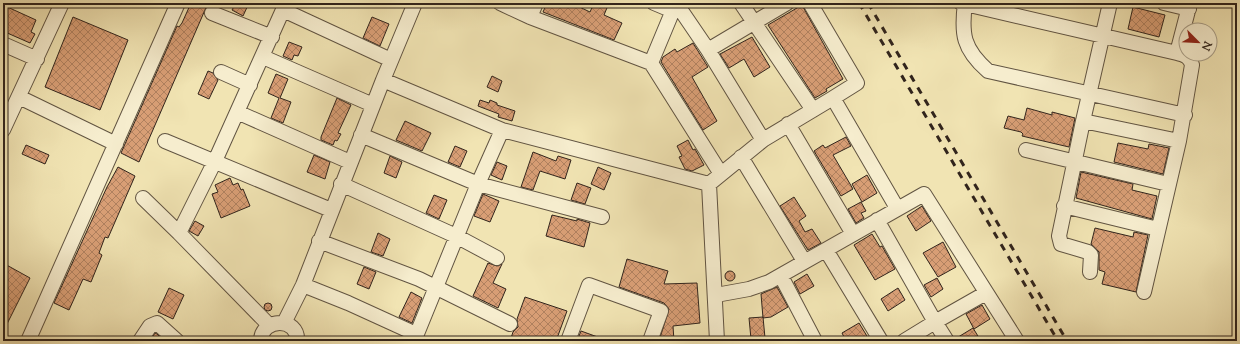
<svg xmlns="http://www.w3.org/2000/svg" width="1240" height="344" viewBox="0 0 1240 344" font-family="'Sorts Mill Goudy',serif">
<style>
.building{fill:url(#building-cross-hatch);stroke:#31241c}
.lines{fill:none;stroke-linecap:round;stroke-linejoin:round}
.minor-casing{stroke:#615442;stroke-width:16}
.minor{stroke:#f6edce;stroke-width:14}
.rail{stroke:#31241c;stroke-width:3;stroke-dasharray:7 7;stroke-linecap:butt}
</style>
<defs>
<pattern id="building-cross-hatch" width="8" height="8" patternUnits="userSpaceOnUse"><rect width="8" height="8" fill="#d89e75"/><path d="M0 0l8 8M0 8l8-8" fill="none" stroke="#b0815f"/></pattern>
</defs>
<rect width="100%" height="100%" fill="#f1e4b3"/>
<filter id="stains"><feTurbulence type="fractalNoise" baseFrequency=".005" numOctaves="4"/><feColorMatrix values="0 0 0 0 .2 0 0 0 0 .09 0 0 0 0 .02 0 0 0 .5 -.17"/></filter>
<radialGradient id="worn" r=".72"><stop offset=".6" stop-color="#630" stop-opacity="0"/><stop offset="1" stop-color="#630" stop-opacity=".3"/></radialGradient>
<!-- building -->
<path class="building" d="M191,3H208L139,162L121,153L177,26L179,27L182,23Z
M236,3H249L243,16L232,10Z
M547,3H571L590,12L594,3H609L604,15L622,23L614,40L543,12Z
M3,5L36,20L31,32L35,34L30,43L5,32L8,27L3,25Z
M802,5L843,79L826,89L827,91L815,98L768,25Z
M1133,7L1165,15L1159,37L1128,29Z
M73,17L128,40L100,110L45,87Z
M372,17L389,24L380,46L363,38Z
M752,37L770,67L754,77L744,59L729,68L720,54Z
M289,42L302,47L298,56L294,55L292,60L283,56Z
M693,43L708,67L692,77L717,121L703,130L661,62L663,57L675,49L677,52Z
M208,71L213,73L218,80L209,99L198,94Z
M276,74L288,79L280,98L291,102L283,123L271,118L279,98L268,93Z
M492,76L502,81L498,92L487,87Z
M337,98L351,105L338,133L341,134L337,141L335,140L333,145L321,140V137Z
M480,100L489,103L490,100L497,103V105L515,111L512,121L498,117L499,114L478,106Z
M1027,108L1052,115V112L1075,118L1069,147L1022,136L1023,134L1021,132L1004,128L1008,116L1024,120Z
M405,121L431,133L422,151L396,140Z
M846,137L851,146L833,155L853,189L841,196L814,151L823,145L825,148Z
M688,140L693,150L695,149L704,165L692,171L685,169L679,157L682,156L677,146Z
M1118,143L1148,149L1149,144L1169,148L1163,174L1114,162Z
M26,145L49,155L45,164L22,154Z
M455,146L467,151L460,167L448,162Z
M533,152L556,161L558,156L571,160L565,179L540,171L533,190L521,187Z
M314,155L330,162L325,179L307,172Z
M390,156L402,162L396,178L384,173Z
M497,162L507,166L502,180L491,175Z
M118,167L135,176L108,238L105,237L99,253L102,255L91,282L83,279L69,310L54,303L107,187Z
M598,167L611,173L604,190L591,184Z
M1081,172L1133,184L1132,190L1157,196L1152,219L1076,198Z
M867,175L877,193L862,202L852,184Z
M230,178L233,185L238,183L241,190L243,189L250,206L221,218L212,194L218,192L215,185Z
M577,183L591,188L585,204L571,200Z
M483,194L499,201L490,222L474,216Z
M434,195L447,200L439,219L426,213Z
M794,197L806,216L799,221L805,232L812,229L821,243L808,250L780,206Z
M861,202L866,211L861,213L864,218L856,223L848,209Z
M922,206L931,221L916,231L907,216Z
M552,215L577,221V219L590,223L584,247L546,236Z
M195,221L204,226L198,236L189,231Z
M1095,228L1133,237L1134,232L1148,235L1136,292L1102,284L1105,272L1099,270V252L1091,244Z
M378,233L390,239L383,256L371,252Z
M872,234L880,247L882,246L895,269L875,280L854,245Z
M943,242L956,267L938,277L923,253Z
M627,259L668,271L664,284L697,283L700,323L673,326L674,341H659L669,309L664,303L619,287Z
M3,263L30,278L3,332Z
M488,263L497,266L502,264L493,283L506,289L498,308L473,296Z
M364,267L376,272L369,289L357,284Z
M725 276a5 5 0 1 1 10 0a5 5 0 1 1-10 0Z
M807,274L814,286L800,294L794,282Z
M937,278L943,289L931,297L924,285Z
M777,287L788,307L771,317L763,318L761,294Z
M169,288L184,295L173,319L158,312Z
M898,288L905,300L888,311L881,299Z
M411,292L422,298L412,323L399,317Z
M525,297L567,311L556,341H510L513,332L518,327L517,319Z
M264 307a4 4 0 1 1 8 0a4 4 0 1 1-8 0Z
M982,305L990,319L974,329L966,314Z
M763,317L765,338L751,339L749,318Z
M859,323L870,341H846L842,333Z
M973,328L981,341H955V339Z
M581,331L606,340V341H577Z
M155,333L157,334L164,341H150Z"/>
<g class="lines">
<!-- minor casing -->
<g class="minor-casing">
<path id="minor" d="M500,3L530,17
M536,3L530,17L651,63L676,3
M654,3L673,11
M676,3L708,50L763,140L833,98L897,208
M741,3L813,110
M810,3L857,83L833,98
M961,3L1177,53
M965,3C961,34 963,49 988,71L1185,115
M1110,3L1083,121L1179,141L1192,65C1190,57 1185,55 1177,53L1190,3
M1164,3L1189,9
M283,10L391,60
M212,13L272,37
M3,44L37,59
M708,50L787,3
M263,57L373,105
M651,63L721,174
M221,72L250,85
M383,80L415,3
M19,97L116,144
M237,112L350,162
M1083,121L1059,236L1061,244L1088,252L1091,255L1090,272
M788,124L853,234
M3,130L62,3
M361,135L478,184L602,217
M165,141L331,210
M1026,150L1168,184
M741,157L804,261
M341,184L456,236L497,258
M709,184L717,341
M143,198L179,233
M1064,206L1158,229
M877,220L935,322L986,293
M319,241L419,279L510,324
M826,250L881,341
M781,276L815,341
M303,285L348,303L416,334
M1144,292L1179,141
M716,295L749,289L769,282L924,194L1017,341
M284,323L303,285L383,80L502,130L709,184L763,140
M269,325L179,233L215,161L286,3
M28,341L178,3
M140,341L150,326L157,323L177,341
M261,341C261,317 299,317 297,341
M414,341L478,184L502,130
M568,341L589,285L661,311L650,341
M904,341L935,322L947,341"/>
</g>
<!-- minor -->
<use href="#minor" class="minor"/>
<!-- rail -->
<path class="rail" d="M859,3L1058,341
M868,3L1067,341"/>
</g>
<!-- margin -->
<rect width="1240" height="344" fill="none" stroke="#f1e4b3" stroke-width="16"/>
<rect x="4" y="4" width="1232" height="336" fill="none" stroke="#31241c" stroke-width="2"/>
<rect x="8" y="8" width="1224" height="328" fill="none" stroke="#31241c"/>
<!-- north arrow -->
<g transform="translate(1198 42) rotate(114)"><circle r="19" fill="#f6edce" stroke="#a79d87"/>
<path d="M0-3L7 15L0 10L-7 15Z" fill="#8f2418"/>
<text y="-6" font-size="11" font-weight="bold" text-anchor="middle" fill="#31241c">N</text>
</g>
<rect width="100%" height="100%" filter="url(#stains)"/>
<rect width="100%" height="100%" fill="url(#worn)"/>
</svg>
